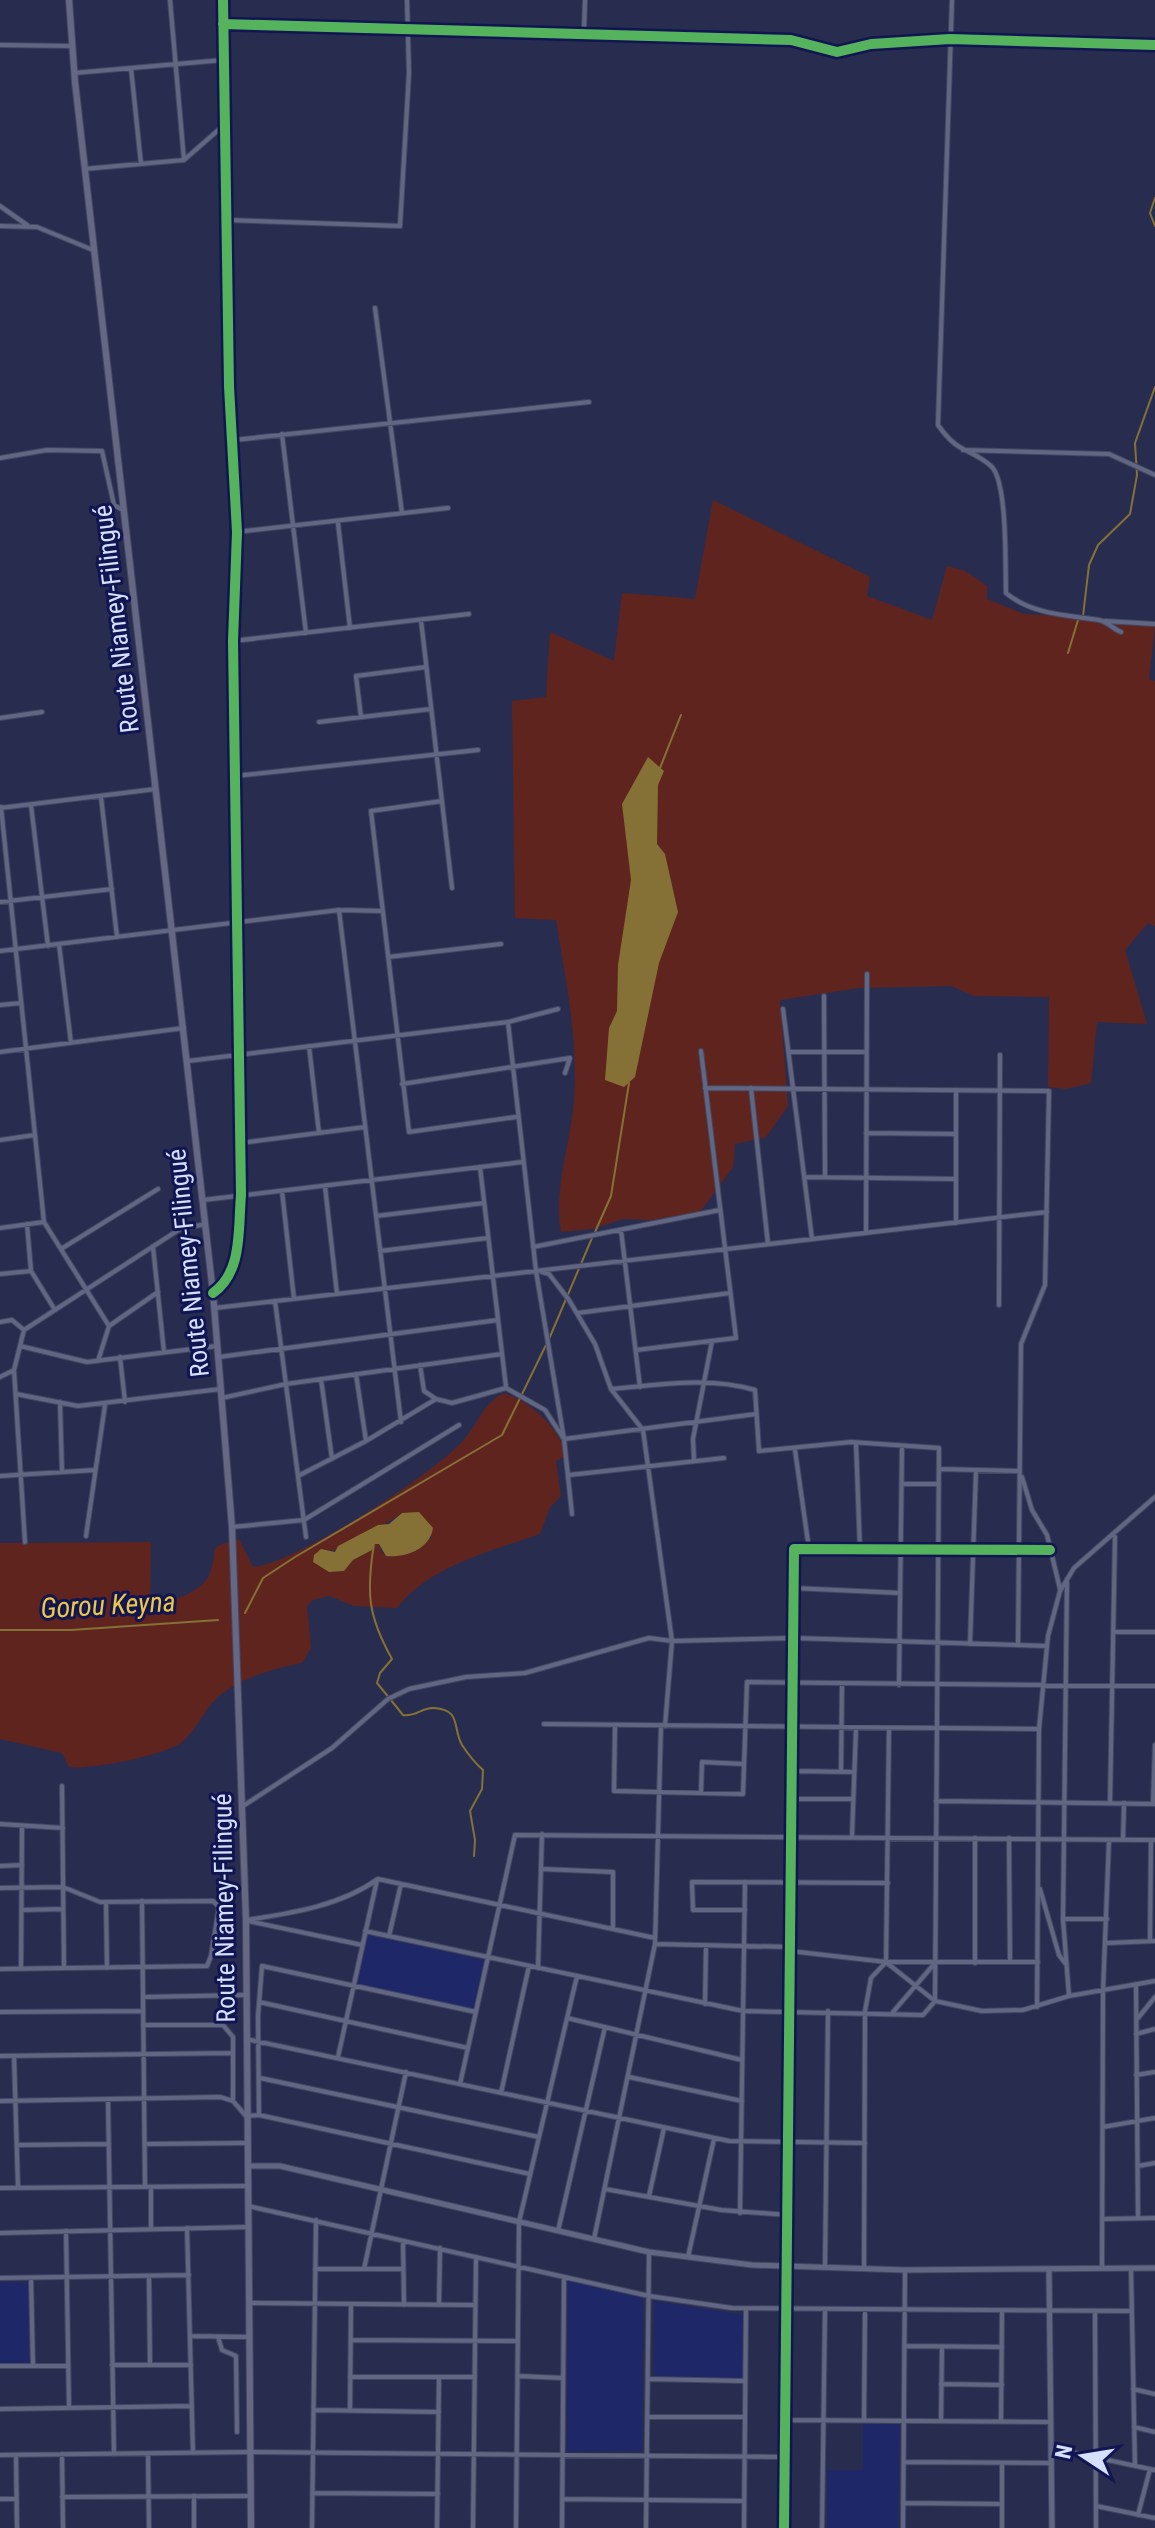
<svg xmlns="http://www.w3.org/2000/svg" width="1155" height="2528" viewBox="0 0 1155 2528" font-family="'Roboto Condensed',sans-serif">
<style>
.built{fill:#1e2767}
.green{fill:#60241f;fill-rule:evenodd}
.water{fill:#857136}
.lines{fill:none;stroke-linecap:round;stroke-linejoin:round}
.stream{stroke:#857136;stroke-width:2}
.minor-casing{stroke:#444763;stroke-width:6}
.tertiary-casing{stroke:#444763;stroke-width:7}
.primary-casing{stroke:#444763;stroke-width:8}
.minor{stroke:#616782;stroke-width:4}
.tertiary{stroke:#616782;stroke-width:5}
.primary{stroke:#646885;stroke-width:6}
.cycleway-casing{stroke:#111552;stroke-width:15}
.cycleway{stroke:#56b35d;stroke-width:10}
.labels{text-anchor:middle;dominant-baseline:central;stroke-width:6;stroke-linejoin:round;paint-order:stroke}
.street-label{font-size:26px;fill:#d5dffe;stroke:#111552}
.water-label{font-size:28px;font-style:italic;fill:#ecc649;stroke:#111552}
</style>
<rect width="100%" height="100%" fill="#282d4f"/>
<!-- built -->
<path class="built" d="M368,1935L484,1960L473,2009L357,1985Z
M568,2281L643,2298L642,2451H567Z
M0,2282L28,2283L29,2363H0Z
M654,2301L743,2315L742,2379L654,2377Z
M863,2423L900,2424L898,2528H827V2470H863Z"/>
<!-- green -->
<path class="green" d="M713,500L870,577L867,596L932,620L947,566L965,571L987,586V599L1024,614L1111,619L1155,626L1149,679L1155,681V926L1148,923L1125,950L1147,1024L1097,1022L1091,1083L1066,1089L1048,1087L1049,997L974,996L951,986L859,988L780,1000L788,1106L766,1137L735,1144L733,1167L700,1212L651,1220L623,1219L592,1229L561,1232C554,1191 568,1151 573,1110C580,1047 566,982 556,920L515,918L512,701L546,697L550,632L614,661L622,593L695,599Z
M504,1393C534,1403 556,1427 568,1455L556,1461L561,1496L550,1507L540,1534C491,1551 429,1566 397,1608L354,1606L329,1596L313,1600L307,1606L311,1648L302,1663C275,1668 237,1679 217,1698C204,1710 196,1730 182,1742C166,1755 90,1770 69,1767L62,1753L0,1739V1543L151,1542L150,1605C169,1602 202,1594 210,1573C220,1547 203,1549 239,1539L253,1567C295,1564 431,1475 461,1443C478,1425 482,1404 504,1393ZM402,1513L432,1537C417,1553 402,1552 382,1553L379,1544H374L372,1550L353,1560L344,1571L329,1572L328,1550L336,1551L338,1546C359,1535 384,1527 402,1513Z"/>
<!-- water -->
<path class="water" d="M648,757L664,771L658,785L657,844L665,854L678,912L659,963L635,1077L624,1087L605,1080L609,1028L617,1011L618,965L631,880L622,804Z
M419,1512L433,1528C430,1549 406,1558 386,1556L379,1544H374L372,1550L353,1560L344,1571L329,1572L313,1562L314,1555L321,1549L335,1552L338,1546L378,1525L389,1524L402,1513Z"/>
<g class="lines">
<!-- stream -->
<path class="stream" d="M1155,198L1150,213L1155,226
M1083,616L1089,565L1098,545L1130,514L1137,475L1135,443L1155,387
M1068,653L1078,620
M660,768L681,715
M595,1232L611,1196L629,1083
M549,1339L592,1238
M374,1544C366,1593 368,1616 392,1659L380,1673L377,1683L403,1715C416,1717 422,1707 434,1708C462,1710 452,1727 462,1745C468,1754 475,1763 483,1770L482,1789L470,1811L475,1840L474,1856
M245,1613L263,1578L295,1557L502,1435L546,1345
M0,1630H71L218,1620"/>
<!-- minor casing -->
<g class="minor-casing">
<path id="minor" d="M170,0L184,160
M952,0L938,425C959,455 969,447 991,466C1008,481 1005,568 1006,593C1032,615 1068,615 1099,620C1108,622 1113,629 1121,632
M223,24L791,40L837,52L871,44L950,39L1155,45
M584,31L585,0
M0,45L71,46
M131,68L141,164
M74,73L223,60
M84,169L184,160L224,125
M0,206L27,225
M226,220L400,226L409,73L407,0
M0,226L37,227L93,250
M375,308L402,513
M282,434L306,633
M234,440L589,402
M963,450L1109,454L1155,475
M0,458L47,450L102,451L114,505L123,510
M338,523L350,628
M237,532L448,508
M421,620L452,888
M1105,621L1155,624
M233,641L469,614
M361,717L356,676L426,667
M0,718L42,712
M319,722L431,709
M235,776L478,750
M101,797L117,937
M442,801L371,811L409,1132L516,1117
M31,805L48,946
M1,807L44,1222L109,1326
M0,808L156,789
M0,902L112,889
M339,910L401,1422
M59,944L71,1043
M0,951L339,910L383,911
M388,957L501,944
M824,996L825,1177
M0,1005L21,1003
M783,1009L812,1239
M508,1022L536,1271L564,1439L572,1514
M309,1046L319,1133
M0,1052L184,1028
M789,1052H866
M188,1061L508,1022L558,1009
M402,1084L570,1058L565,1073
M705,1088L1049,1091L1045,1285L1021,1344L1018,1645
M751,1088L768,1244
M956,1090V1223
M866,1133L956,1134
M0,1140L35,1135
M240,1143L365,1127
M480,1167L506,1387
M804,1177L956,1179
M325,1186L337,1294
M282,1191L294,1299
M203,1200L522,1162
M376,1216L484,1203
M27,1224L31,1271L55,1310
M0,1228L44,1222
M621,1230L640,1387
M866,1233L867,974
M153,1247L164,1352
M533,1247L720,1210
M61,1249L158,1189
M380,1251L488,1238
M542,1272L549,1274L569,1300L595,1344L611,1389L643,1430L672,1641L665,1726
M0,1274L31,1271
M214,1292C243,1272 238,1228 241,1195L233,641L237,532L229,386L223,0
M275,1301L306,1537
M999,1305L1000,1055
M215,1308L1047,1212
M578,1313L730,1293
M0,1322L12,1320L24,1330
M20,1346L87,1362L217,1346
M636,1350L736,1338L701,1051
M120,1357L125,1402
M219,1357L498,1320
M98,1361L109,1326L158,1292
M420,1365L424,1391L436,1399
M14,1370L25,1542
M356,1374L366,1441
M0,1377L14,1370L24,1330L180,1229L206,1224
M321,1379L332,1459
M611,1389C660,1385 707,1376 755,1390L759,1451L851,1442L939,1448L935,2001
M16,1394L78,1406L221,1389
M222,1398L286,1384L502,1354
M60,1402L62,1472
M856,1443L860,1550
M795,1450L809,1549
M694,1460L693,1439L712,1341
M939,1469L1020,1471
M569,1475L724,1458
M0,1476L95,1470
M298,1476L366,1441L436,1399L452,1403L506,1388L545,1410L564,1439L756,1414
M1022,1477L1032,1510L1047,1535L1060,1589
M902,1484H939
M232,1527L304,1520L459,1425
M86,1536L105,1405
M1067,1579L1063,1919L1069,1996
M793,1588L900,1593
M1113,1632H1155
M970,1644L976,1470
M899,1685L902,1446
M544,1724L1039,1729
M615,1725L614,1791L743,1794L747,1682L1155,1686
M792,1771L853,1772
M841,1772L842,1684
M62,1786L64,1968
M701,1793L702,1762L744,1764
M792,1799H853
M936,1801L1155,1804
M1110,1803L1115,1537
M1153,1804L1155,1745
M243,1806L332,1748L388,1699L409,1689L466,1677L525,1673L649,1638L672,1641L793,1638L1047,1646
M0,1824L63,1828
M852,1837L856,1728
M975,1838V1963
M1009,1838L1010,1962
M1123,1840L1124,1803
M0,1866L22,1865
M541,1869L613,1872V1929
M0,1888L63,1887L100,1902L213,1901L219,1907L211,1956L207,1966L0,1969
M1040,1889L1059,1955L1065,1963
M142,1901L145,2187
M106,1902L107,1968
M22,1910L63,1909
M745,1910H693L692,1882L888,1883
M1063,1919H1107
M247,1920C292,1913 340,1906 378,1879L655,1938
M248,1921L362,1945
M365,1931L743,2011L923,2015L935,2001L982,2011L1023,2010L1069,1996L1155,1981
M389,1936L401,1884
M1150,1941L1151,1840
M1107,1943L1155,1941
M655,1944L791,1947
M790,1951L886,1962H1038
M887,1963L935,2001
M538,1968L542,1834
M21,1969L22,1828
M1136,1985L1138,2218
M144,1997L245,1995
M259,2002L468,2048
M705,2004L706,1946
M1037,2007L1039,1729L1048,1636L1060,1591L1074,1568L1155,1497
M0,2012L143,2011
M893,2012L935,1963
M567,2018L742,2060
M1138,2018L1155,1997
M143,2025H223L233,2037V2101
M1136,2034L1155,2029
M246,2039L729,2141L865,2143
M0,2056L233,2053
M14,2056L18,2188
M338,2057L377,1880
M1136,2075L1155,2072
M629,2077L742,2101
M260,2078L539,2137
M460,2084L515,1835L1155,1840
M501,2093L529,1966
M108,2099L114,2454
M0,2101L220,2097L233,2101L246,2116L259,2115L530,2174
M259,2115L258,2016L262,1966L476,2012
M1103,2127L1155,2118
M145,2144L246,2143
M17,2145L109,2144
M1138,2166L1155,2163
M0,2188L248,2186
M605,2189L721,2210L788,2215
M649,2196L664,2128
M248,2206L649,2296L732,2308L1132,2311
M740,2213L745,1882
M1103,2219L1155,2218
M187,2228L193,2453
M151,2229V2187
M66,2231L69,2407
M558,2231L605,2027
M0,2233L248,2227
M594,2239L655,1944L661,1726
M403,2241L404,2305
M688,2257L714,2139
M825,2267L828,2011
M1102,2267L1103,1991L1109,1840
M1131,2268L1135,2466
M315,2269H403
M364,2269L406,2072
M864,2269L865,2011L871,1978L886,1962L889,1728
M149,2276L150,2365
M0,2278L189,2275
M31,2278L33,2366
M250,2303L475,2305
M439,2305L440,2248
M1095,2311L1096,2528
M190,2336L250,2337
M218,2337L222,2350L236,2356L237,2432
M351,2340L518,2341
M905,2346L1002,2347
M112,2365H191
M0,2366H68
M518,2376L563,2378
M350,2377H475
M648,2379L745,2381
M941,2384L1002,2385
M1133,2389L1155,2394
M0,2409L191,2406
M314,2410L439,2412
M350,2411L351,2305
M647,2417H745
M785,2420L1050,2422
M864,2420L865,2310
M941,2421L942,2347
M1001,2421L1002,2312
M1134,2427L1155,2432
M1051,2448L1155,2470
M62,2454L63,2528
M148,2454L149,2528
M0,2455L251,2452L784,2457
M16,2455L17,2528
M904,2462L1051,2463
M313,2493L438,2494
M194,2496V2528
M62,2497L251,2496
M0,2499H16
M562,2499L744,2501
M903,2503L1002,2504
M1096,2506L1155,2518
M1138,2515L1150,2469
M312,2528L316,2220
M437,2528L439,2377
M473,2528L476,2257
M516,2528L519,2222L577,1976
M562,2528L564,2277
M646,2528L649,2252
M744,2528L746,2309
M784,2528L794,1549L1050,1550
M822,2528L825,2310
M903,2528L905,2270
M1002,2528V2463"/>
</g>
<!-- tertiary casing -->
<g class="tertiary-casing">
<path id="tertiary" d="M248,2166H280L649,2252L752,2265L905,2270L1155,2268
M1049,2270L1052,2528"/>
</g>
<!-- primary casing -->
<g class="primary-casing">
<path id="primary" d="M69,0L75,82L213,1293L232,1527L246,1921L251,2528"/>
</g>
<!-- minor -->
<use href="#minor" class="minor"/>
<!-- tertiary -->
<use href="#tertiary" class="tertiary"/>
<!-- primary -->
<use href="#primary" class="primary"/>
<!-- cycleway casing -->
<g class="cycleway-casing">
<path id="cycleway" d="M223,24L791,40L837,52L871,44L950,39L1155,45
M213,1293C243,1272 238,1228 241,1195L233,641L237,532L229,386L223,0
M784,2528L794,1549L1050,1550"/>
</g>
<!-- cycleway -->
<use href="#cycleway" class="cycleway"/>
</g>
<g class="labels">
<!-- street labels -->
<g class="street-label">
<text transform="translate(116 619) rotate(-97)">Route Niamey-Filingué</text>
<text transform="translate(188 1263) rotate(-96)">Route Niamey-Filingué</text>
<text transform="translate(224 1908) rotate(-91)">Route Niamey-Filingué</text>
</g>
<!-- water labels -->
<g class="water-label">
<text transform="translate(108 1605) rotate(-3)">Gorou Keyna</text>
</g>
</g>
<!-- north arrow -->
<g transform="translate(1083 2456) rotate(282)" stroke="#111552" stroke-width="6" paint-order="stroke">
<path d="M0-6L14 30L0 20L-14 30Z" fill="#d5dffe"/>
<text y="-12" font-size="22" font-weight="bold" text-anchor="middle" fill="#d5dffe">N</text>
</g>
</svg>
